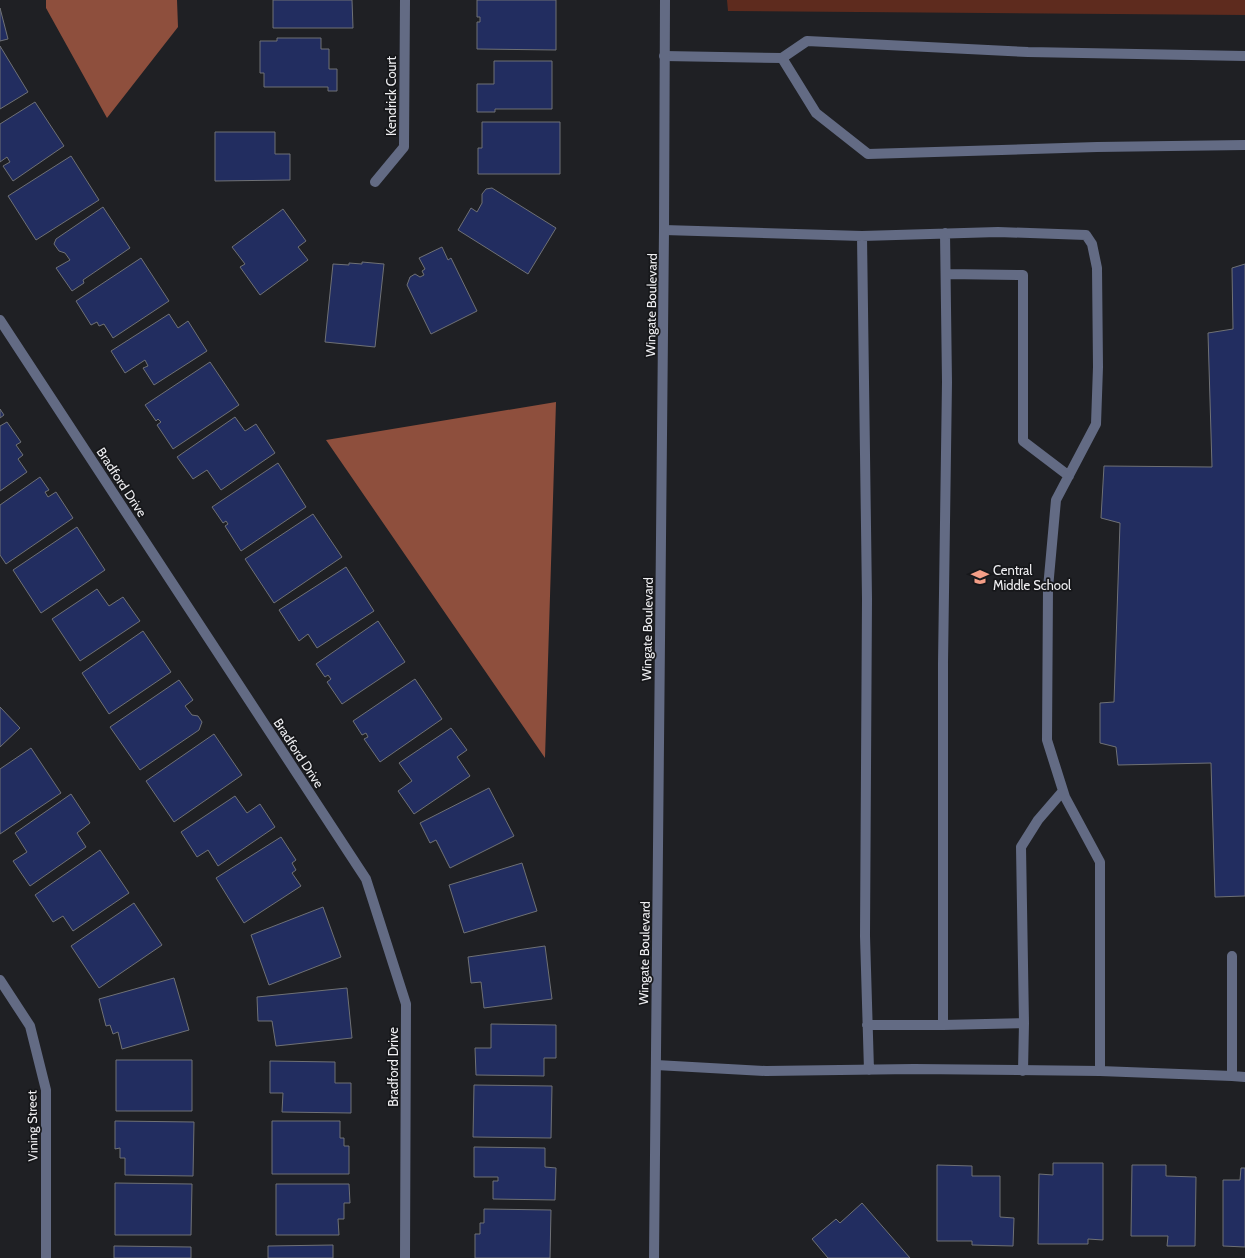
<svg xmlns="http://www.w3.org/2000/svg" width="1245" height="1258" viewBox="0 0 1245 1258" font-family="Cabin,sans-serif">
<style>
.green{fill:#5e2b1e}
.water{fill:#8e4f3d}
.building{fill:#222d60;stroke:#6f7175}
.lines{fill:none;stroke-linecap:round;stroke-linejoin:round}
.service{stroke:#636b84;stroke-width:10}
.minor{stroke:#636b84;stroke-width:10}
.tertiary{stroke:#636b84;stroke-width:10}
.labels{text-anchor:middle;dominant-baseline:central;stroke-width:3.5;stroke-linejoin:round;paint-order:stroke}
.street-label{font-size:13px;fill:#efeff2;stroke:#16171a}
.poi-label{font-size:13px;fill:#efeff2;stroke:#16171a;text-anchor:start}
</style>
<rect width="100%" height="100%" fill="#1f2024"/>
<!-- green -->
<path class="green" d="M727,0H1245V15L728,11Z"/>
<!-- water -->
<path class="water" d="M46,0H177L178,27L107,118L46,8Z
M556,402L545,758L326,440Z"/>
<!-- building -->
<path class="building" d="M273,0H352L353,28H273Z
M477,0H556V50L477,49V22H480V17H477Z
M0,8L8,39L0,41Z
M277,38H321V49H329V69H337V91H328V87H264V73H260V41H277Z
M0,46L28,92L0,109Z
M494,61H552V109H495V112H477V84H494Z
M35,102L64,146L13,181L3,166L10,162L7,157L0,162V124Z
M482,122H560V174H478V148H482Z
M215,132H275V154H290V180L215,181Z
M71,156L99,200L36,240L8,196Z
M492,188L556,228L528,274L458,230L471,208L477,212L482,203V194L486,189Z
M103,207L130,248L83,280L84,283L72,291L56,268L70,260L65,253L59,251L54,244L56,239Z
M283,209L306,241L298,247L308,260L260,295L240,267L245,264L232,247Z
M442,247L448,260L451,258L477,311L431,334L407,285L410,277L415,274L420,277L424,275L422,271L425,269L419,258Z
M141,258L169,301L113,338L104,324L99,326L97,322L91,325L76,301Z
M362,262L384,264L375,347L325,342L333,264L349,265V263L362,264Z
M1245,264V896L1215,897L1211,763L1118,765L1116,747L1100,743V703L1114,702L1120,523L1101,518L1104,466L1212,467L1208,333L1233,329L1232,268Z
M169,314L178,328L188,321L207,351L154,385L143,368L148,366L145,360L125,373L111,351Z
M210,362L239,405L173,449L157,425L161,422L158,419L156,421L145,405Z
M0,409L4,415L0,418Z
M235,417L245,431L256,424L275,453L221,490L207,470L193,479L177,457Z
M7,422L21,442L16,445L23,455L18,459L27,472L0,491V426Z
M278,463L306,507L241,551L225,526L228,524L226,521L223,523L212,507Z
M40,477L49,490L45,492L48,497L56,492L73,518L6,564L0,555V505Z
M313,514L342,557L274,603L245,559Z
M77,527L105,570L41,613L13,570Z
M346,567L374,611L317,648L308,634L299,641L279,610Z
M97,589L109,606L123,597L140,621L80,661L52,619Z
M378,621L405,662L342,704L327,682L331,679L328,675L325,677L316,664Z
M143,631L171,672L109,714L82,673Z
M415,679L442,719L380,762L364,739L368,737L366,733L362,735L353,721Z
M179,680L193,700L185,706L192,715L198,716L202,722L199,730L140,770L110,727Z
M0,707L20,728L0,747Z
M451,728L467,750L457,757L470,776L414,814L398,791L412,781L399,763Z
M214,734L242,775L174,822L146,781Z
M31,748L61,793L0,834V769Z
M489,788L514,836L450,868L436,840L430,843L420,823Z
M71,794L90,823L77,833L86,847L30,886L13,861L27,852L15,833Z
M235,796L247,813L260,804L275,827L218,866L208,850L197,857L181,832Z
M281,837L296,860L292,863L296,870L292,873L301,886L244,923L216,878Z
M100,850L129,893L73,931L63,916L53,922L35,895Z
M522,863L537,911L464,933L449,885Z
M134,903L162,945L99,988L71,946Z
M323,907L341,957L269,985L251,935Z
M545,946L552,999L484,1008L481,982L471,983L468,957Z
M174,978L189,1030L122,1049L118,1032L113,1034L110,1025L106,1026L99,999Z
M347,988L352,1038L276,1046L272,1021H258L257,997Z
M491,1024L556,1025V1058H544V1076L476,1075L475,1048H491Z
M116,1060H192V1111H116Z
M270,1061L335,1062V1083H351V1113L282,1112L283,1093H270Z
M474,1085L552,1086L551,1138L473,1137Z
M115,1121L194,1122L193,1176L125,1175V1158H120V1148L115,1149Z
M272,1121H340V1138H344V1146H349V1174H272Z
M474,1147L545,1148V1167L556,1168L555,1200L493,1199V1181H498V1177H474Z
M1053,1163H1103V1240L1088,1239V1244H1038L1039,1174L1053,1175Z
M937,1165L972,1166V1176H1000V1217L1014,1218L1013,1246L972,1245V1241H937Z
M1132,1165H1166V1176L1196,1177L1195,1246H1167L1168,1236H1131Z
M1241,1168H1245V1247L1223,1246V1180H1240Z
M115,1183L192,1184L191,1235H115Z
M276,1184H349L350,1203H344V1219H338L339,1235H276Z
M862,1203L910,1258H828L812,1239L836,1219L840,1223Z
M484,1209L551,1210L550,1258H475V1234H480V1223H484Z
M333,1245V1258H268V1246Z
M114,1246L191,1247V1258H114Z"/>
<g class="lines">
<!-- service -->
<path class="service" d="M664,56L782,58L807,41L1028,52L1245,56
M782,58L816,113L868,154L1097,147L1245,145
M945,233L947,382L943,663V1025L1024,1023
M862,236L867,599L865,936L869,1070
M946,274L1023,275V441L1069,476
M867,1025H943
M656,1065L766,1071L914,1069L1100,1071V862L1065,797L1047,740L1048,588L1056,500L1096,424L1098,367L1097,268L1092,244L1086,235L998,232L862,236L664,230
M1023,1071L1024,1023L1021,847L1038,820L1063,791
M1100,1071L1232,1076V956
M1232,1076L1245,1077"/>
<!-- minor -->
<path class="minor" d="M375,182L404,147L405,0
M0,320L366,879L406,1004L405,1258
M0,980L30,1026L46,1090V1258"/>
<!-- tertiary -->
<path class="tertiary" d="M654,1258L664,230L665,0"/>
</g>
<!-- icons -->
<defs>
<g id="school-bare" transform="scale(1.38)"><path d="M0-5L7-2L0 1L-7-2ZM-4 1L0 2.5L4 1V4Q0 6-4 4Z" fill="#f49e87" stroke="#16171a" stroke-width="2.5" paint-order="stroke"/></g>
</defs>
<g fill-rule="evenodd">
<use href="#school-bare" x="980" y="577"/>
</g>
<g class="labels">
<!-- street labels -->
<g class="street-label">
<text transform="translate(391 96) rotate(-90)">Kendrick Court</text>
<text transform="translate(651 305) rotate(-89)">Wingate Boulevard</text>
<text transform="translate(122 482) rotate(57)">Bradford Drive</text>
<text transform="translate(647 629) rotate(-89)">Wingate Boulevard</text>
<text transform="translate(299 753) rotate(57)">Bradford Drive</text>
<text transform="translate(644 953) rotate(-89)">Wingate Boulevard</text>
<text transform="translate(393 1067) rotate(-90)">Bradford Drive</text>
<text transform="translate(32 1126) rotate(-91)">Vining Street</text>
</g>
<!-- poi labels -->
<g class="poi-label">
<text x="993" y="570">Central<tspan x="993" dy="15">Middle School</tspan></text>
</g>
</g>
</svg>
